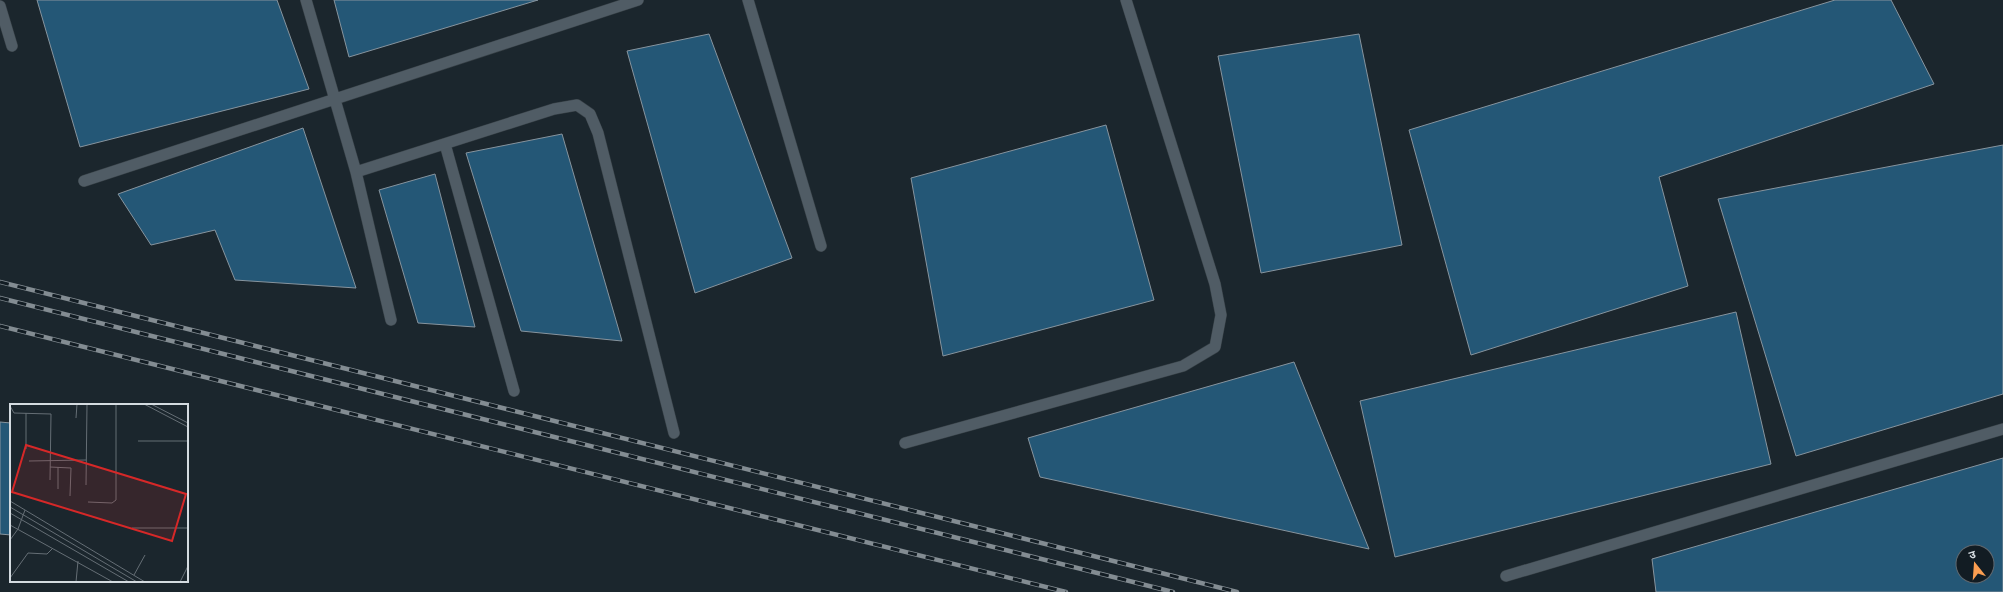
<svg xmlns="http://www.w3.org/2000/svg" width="2003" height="592" viewBox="0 0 2003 592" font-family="'Titillium Web','Noto Sans Devanagari',sans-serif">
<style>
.building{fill:#245776;stroke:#87949e;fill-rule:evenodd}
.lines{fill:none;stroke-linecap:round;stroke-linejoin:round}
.service-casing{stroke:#374046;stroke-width:12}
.service{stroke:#505c65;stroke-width:11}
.rail-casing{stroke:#838c92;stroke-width:4.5}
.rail{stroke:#121c23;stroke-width:3;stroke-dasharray:9;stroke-linecap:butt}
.inset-road{fill:none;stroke:#656e75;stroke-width:1}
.view{fill:#d62828;fill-opacity:0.15;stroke:#d62828;stroke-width:2}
.inset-edge{fill:none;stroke:#d4dbe0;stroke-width:2}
</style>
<rect width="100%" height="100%" fill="#1b262d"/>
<!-- building -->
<path class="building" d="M37,0H277L309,89L80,147Z
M334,0H538L349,57Z
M1835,0H1891L1934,84L1659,177L1688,286L1471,355L1409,130Z
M709,34L792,258L695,293L627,51Z
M1359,34L1402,245L1261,273L1218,56Z
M1106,125L1154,300L943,356L911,178Z
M303,128L356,288L235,280L215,230L151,245L118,194Z
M562,134L622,341L521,331L466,153Z
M2003,145V394L1796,456L1718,199Z
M435,174L475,327L418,323L379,190Z
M1736,312L1771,464L1395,557L1360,401Z
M1294,362L1369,549L1040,477L1028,438Z
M0,422L11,423V535L0,534Z
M2003,458V592H1656L1652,559ZM1963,552H1987V576H1963Z"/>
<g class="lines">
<!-- service casing -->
<g class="service-casing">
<path id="service" d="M306,0L356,172L391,320
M748,0L821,246
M0,6L12,46
M445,144L514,391
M356,172L554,109L577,105L590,114L598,133L674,433
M84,181L638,0
M905,443L1183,366L1215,347L1221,315L1215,284L1126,0
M1506,576L2003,429"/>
</g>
<!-- service -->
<use href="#service" class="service"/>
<!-- rail casing -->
<g class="rail-casing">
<path id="rail" d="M0,282L1237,592
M0,298L1173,592
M0,326L1066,592"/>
</g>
<!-- rail -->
<use href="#rail" class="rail"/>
</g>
<!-- overview -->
<g transform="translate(10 404)">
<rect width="178" height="178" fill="#1b262d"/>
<path class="inset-road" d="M134,0L178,23M141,0L178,19M0,2L4,9L41,10L40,76M66,14L67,0M128,37H178M16,45V9M19,57L76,56M40,63L61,64L60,92M76,81L77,0M48,85V63M0,97L135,178M78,98L102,99L106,96V0M0,103L127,178M0,109L119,178M0,121L103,178M122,124H178M0,136L8,125L15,106M124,171L135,151M0,174L18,149L37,150L43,144M66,178L68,157M170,178L178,162"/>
<path class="view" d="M16,41L176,90L162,137L2,88Z"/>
<rect width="178" height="178" class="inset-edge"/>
</g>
<!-- north arrow -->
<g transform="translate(1975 564) rotate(343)"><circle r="19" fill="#121c23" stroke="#60686f"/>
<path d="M0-3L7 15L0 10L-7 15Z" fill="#fb9e51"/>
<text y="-6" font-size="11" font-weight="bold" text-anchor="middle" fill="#d4dbe0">उ</text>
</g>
</svg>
